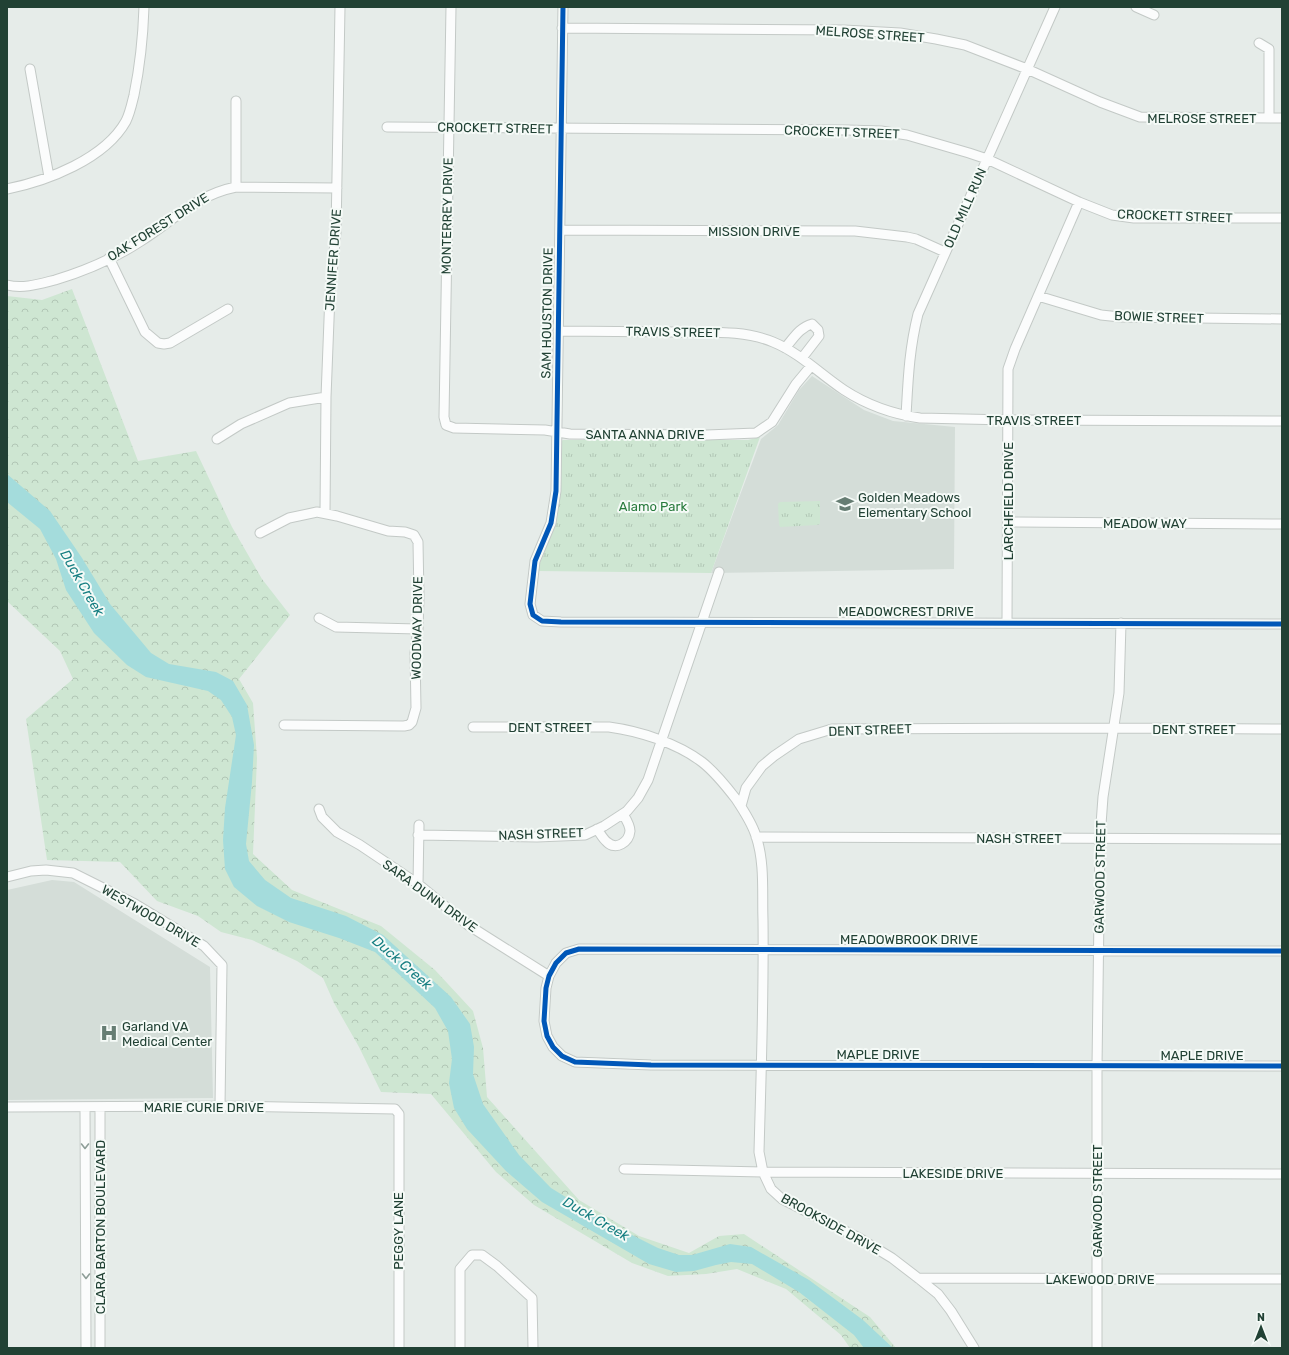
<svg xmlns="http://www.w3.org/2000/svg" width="1289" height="1355" viewBox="0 0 1289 1355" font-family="Rubik,sans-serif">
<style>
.built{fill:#d4ddd8}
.forest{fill:url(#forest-crowns)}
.park{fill:url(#park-tufts)}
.water{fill:#a4dcdc}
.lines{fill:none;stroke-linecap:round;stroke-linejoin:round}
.minor-casing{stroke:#c3c9c6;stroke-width:11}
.minor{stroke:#fbfcfc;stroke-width:9}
.cycleway-casing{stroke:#f5faf7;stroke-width:8}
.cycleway{stroke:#0057b8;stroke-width:5}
.oneway{stroke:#8e9e98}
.labels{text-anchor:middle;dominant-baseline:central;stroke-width:4;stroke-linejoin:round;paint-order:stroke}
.street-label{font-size:13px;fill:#214134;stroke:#f5faf7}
.poi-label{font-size:13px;fill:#214134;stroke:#f5faf7;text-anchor:start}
.park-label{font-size:13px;fill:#297b3d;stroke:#f5faf7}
.water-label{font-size:14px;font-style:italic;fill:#177f82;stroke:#f5faf7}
</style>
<defs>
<pattern id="forest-crowns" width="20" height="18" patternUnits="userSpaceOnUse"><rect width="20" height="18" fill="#cee6d2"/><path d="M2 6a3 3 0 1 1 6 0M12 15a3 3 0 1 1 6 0" fill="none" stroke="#b1c6b5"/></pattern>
<pattern id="park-tufts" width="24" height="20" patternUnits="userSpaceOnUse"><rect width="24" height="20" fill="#cee6d2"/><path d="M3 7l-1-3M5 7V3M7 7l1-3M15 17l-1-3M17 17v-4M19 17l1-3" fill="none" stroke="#b1c6b5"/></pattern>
</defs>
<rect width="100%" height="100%" fill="#e6ece9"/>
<!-- built -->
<path class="built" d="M812,376L864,410L893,421L955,427L954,569L711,573L761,439L778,425L799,390Z
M52,880L74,882L210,967L213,1098L7,1100V890Z"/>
<!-- forest -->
<path class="forest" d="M72,289L138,461L196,451L232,527L262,579L290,615L239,679L253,703L257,758L253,854L292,890L381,926L435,970L473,1011L483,1048L487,1097L579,1200L639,1236L689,1253L719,1236L744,1234L870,1317L896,1348H850L841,1335L786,1289L737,1269L706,1274L668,1276L632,1263L534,1205L496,1172L431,1094L381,1092L359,1047L334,1003L323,978L297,961L252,940L221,932L198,916L157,901L120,862L47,860L26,719L73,679L60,651L7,601V296L42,300Z"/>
<!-- park -->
<path class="park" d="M760,437L711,573L537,571L558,513L560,492L561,441L563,440H748Z
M820,501V524L817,525L780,527L779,524L778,504L780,502Z"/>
<!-- water -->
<path class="water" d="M7,474L50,511L82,558L110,604L151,653L169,664L216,672L233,681L247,705L254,745L252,782L246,844L249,861L265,880L291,898L346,916L383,935L451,997L470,1024L474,1047L473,1074L483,1104L519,1155L551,1188L608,1223L658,1248L679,1255H692L730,1244L751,1247L809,1280L863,1320L893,1348H864L854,1335L799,1292L752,1264L731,1262L716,1265L694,1271L676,1272L649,1264L542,1202L506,1171L467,1129L454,1108L449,1083L452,1059L448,1031L435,1008L375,952L339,938L289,922L257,906L234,887L225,869L223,840L225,808L236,735L232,717L221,700L208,691L146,677L127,665L94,633L66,590L56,559L40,529L7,502Z"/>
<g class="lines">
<!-- minor casing -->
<g class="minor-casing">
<path id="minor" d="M451,7L444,417L446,425L454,428L545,430L570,434L707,435L756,433L772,422L796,384L811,366
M563,7L556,491L551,523L535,561L530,604L533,615L542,621L561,622L1282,624
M1136,7L1154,15
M562,28L844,30L900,33L936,39L965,45L1027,69L1100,102L1140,117L1282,118
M1259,43L1269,49V118
M30,69L49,177
M387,127L847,130L881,131L907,135L969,153L987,159L1079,202L1112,215L1134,218H1282
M236,187V101
M7,189C47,181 105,159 126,121C130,113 132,103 134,95C140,66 143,37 144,7
M560,230L855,231L907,237L916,239L945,252
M109,258L145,332L158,343L164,344L170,343L228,309
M7,285C23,289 39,284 55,280C85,271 115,258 141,241C174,220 196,195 236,187L337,188
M1038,296L1101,315L1120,317L1282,319
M558,331C597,331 635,332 674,332C706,333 742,329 773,342C800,353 820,374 844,390C867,405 892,414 920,418L1009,420L1282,421
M785,348C793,339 800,327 812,324L818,330L819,336L802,358
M906,416C908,381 909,350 918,314L1055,7
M217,439L241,424L289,403L326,397
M325,513L326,397L330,294L336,232L340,7
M1008,522L1282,524
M260,533L289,518L317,512L337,516L388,531L405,532L414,535L418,542L419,597L418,629L415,653L416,708L412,722L409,725L404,726L284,725
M319,618L336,627L418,629
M1007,623L1008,369L1015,349L1079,202
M473,727H609C639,731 677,743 702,762C715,772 726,786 736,799C744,811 752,823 756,836C765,863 762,893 763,920C764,997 761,1075 759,1152L763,1172L771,1189L782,1199L859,1238L892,1258L918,1278L938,1294L951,1311L974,1348
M741,806L746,788L762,766L774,756L799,739L832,729L1114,728L1282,729
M319,809L322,817L337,832L360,845L418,884L468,925L549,976
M597,829C600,833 603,839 607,842C616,851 629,842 630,831C630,825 626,819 623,814
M418,835L537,837L585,835L604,826L627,811L638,798L648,780L719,572
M756,837L1282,839
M7,877L31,871L46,870L73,873L135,904L204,946L222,965L220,1106
M418,884L419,825
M1282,951L579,949L566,953L556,963L549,976L546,988L544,1021L547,1036L553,1047L562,1056L575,1062L651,1065L1282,1066
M7,1107L220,1106L395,1109L399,1114V1348
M85,1107L86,1348
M100,1107V1348
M624,1169L763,1172L1282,1174
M918,1278L1282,1279
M460,1348V1269L472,1255H482L497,1266L532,1298L533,1348
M1097,1348V1066L1100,838L1103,797L1119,693L1121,623"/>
</g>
<!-- minor -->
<use href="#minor" class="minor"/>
<!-- cycleway casing -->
<g class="cycleway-casing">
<path id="cycleway" d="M563,7L556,491L551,523L535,561L530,604L533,615L542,621L561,622L1282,624
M1282,951L579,949L566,953L556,963L549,976L546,988L544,1021L547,1036L553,1047L562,1056L575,1062L651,1065L1282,1066"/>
</g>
<!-- cycleway -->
<use href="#cycleway" class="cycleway"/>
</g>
<!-- one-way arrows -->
<defs><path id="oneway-chevron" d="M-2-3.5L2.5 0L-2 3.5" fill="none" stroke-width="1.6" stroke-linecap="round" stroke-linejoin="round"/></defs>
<g class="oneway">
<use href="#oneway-chevron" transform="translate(85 1146) rotate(90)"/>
<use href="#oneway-chevron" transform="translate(86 1276) rotate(90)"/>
</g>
<!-- icons -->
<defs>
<g id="school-bare" transform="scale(1.38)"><path d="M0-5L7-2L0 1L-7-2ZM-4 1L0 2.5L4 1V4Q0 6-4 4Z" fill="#667d73" stroke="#f5faf7" stroke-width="2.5" paint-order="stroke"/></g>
<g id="hospital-bare" transform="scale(1.38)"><path d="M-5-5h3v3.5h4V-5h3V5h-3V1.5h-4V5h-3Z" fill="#667d73" stroke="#f5faf7" stroke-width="2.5" paint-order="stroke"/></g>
</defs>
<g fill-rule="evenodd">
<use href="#school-bare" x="845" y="504"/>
<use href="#hospital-bare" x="109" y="1033"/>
</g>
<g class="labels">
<!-- street labels -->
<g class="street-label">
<text transform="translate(870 34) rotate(4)">MELROSE STREET</text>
<text x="1202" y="118">MELROSE STREET</text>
<text transform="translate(495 128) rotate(1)">CROCKETT STREET</text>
<text transform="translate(842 132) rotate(2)">CROCKETT STREET</text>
<text transform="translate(965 208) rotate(-66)">OLD MILL RUN</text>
<text transform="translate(447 216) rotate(-89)">MONTERREY DRIVE</text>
<text transform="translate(1175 216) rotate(2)">CROCKETT STREET</text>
<text transform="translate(158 227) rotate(-32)">OAK FOREST DRIVE</text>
<text x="754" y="231">MISSION DRIVE</text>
<text transform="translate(333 260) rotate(-86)">JENNIFER DRIVE</text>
<text transform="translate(547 313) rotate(-89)">SAM HOUSTON DRIVE</text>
<text transform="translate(1159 317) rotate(2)">BOWIE STREET</text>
<text transform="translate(673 332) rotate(1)">TRAVIS STREET</text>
<text x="1034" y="420">TRAVIS STREET</text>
<text x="645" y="434">SANTA ANNA DRIVE</text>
<text transform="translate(1008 501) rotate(-90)">LARCHFIELD DRIVE</text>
<text x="1145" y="523">MEADOW WAY</text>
<text x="906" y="611">MEADOWCREST DRIVE</text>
<text transform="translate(417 628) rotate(-89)">WOODWAY DRIVE</text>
<text x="550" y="727">DENT STREET</text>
<text x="1194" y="729">DENT STREET</text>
<text transform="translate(870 730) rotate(-2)">DENT STREET</text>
<text transform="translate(541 834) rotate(-2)">NASH STREET</text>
<text x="1019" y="838">NASH STREET</text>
<text transform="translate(1100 877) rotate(-89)">GARWOOD STREET</text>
<text transform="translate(430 896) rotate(36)">SARA DUNN DRIVE</text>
<text transform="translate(151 916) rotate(30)">WESTWOOD DRIVE</text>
<text x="909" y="939">MEADOWBROOK DRIVE</text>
<text x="878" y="1054">MAPLE DRIVE</text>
<text x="1202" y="1055">MAPLE DRIVE</text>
<text x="204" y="1107">MARIE CURIE DRIVE</text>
<text x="953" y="1173">LAKESIDE DRIVE</text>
<text transform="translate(1097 1201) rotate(-90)">GARWOOD STREET</text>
<text transform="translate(831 1224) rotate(29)">BROOKSIDE DRIVE</text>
<text transform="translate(100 1227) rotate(-90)">CLARA BARTON BOULEVARD</text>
<text transform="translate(398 1231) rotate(-90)">PEGGY LANE</text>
<text x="1100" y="1279">LAKEWOOD DRIVE</text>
</g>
<!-- poi labels -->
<g class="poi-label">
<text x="858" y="497">Golden Meadows<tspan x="858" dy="15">Elementary School</tspan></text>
<text x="122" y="1026">Garland VA<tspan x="122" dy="15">Medical Center</tspan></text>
</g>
<!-- park labels -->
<g class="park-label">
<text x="653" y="506">Alamo Park</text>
</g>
<!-- water labels -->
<g class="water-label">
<text transform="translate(82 583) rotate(60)">Duck Creek</text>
<text transform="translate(402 963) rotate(41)">Duck Creek</text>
<text transform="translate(596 1219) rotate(30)">Duck Creek</text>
</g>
</g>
<!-- border -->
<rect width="1289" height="1355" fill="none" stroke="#214134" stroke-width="16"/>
<!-- north arrow -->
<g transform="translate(1261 1327)" stroke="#f5faf7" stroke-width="3" paint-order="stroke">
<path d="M0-3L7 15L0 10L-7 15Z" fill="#214134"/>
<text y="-6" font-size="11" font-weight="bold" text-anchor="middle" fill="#214134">N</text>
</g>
</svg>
